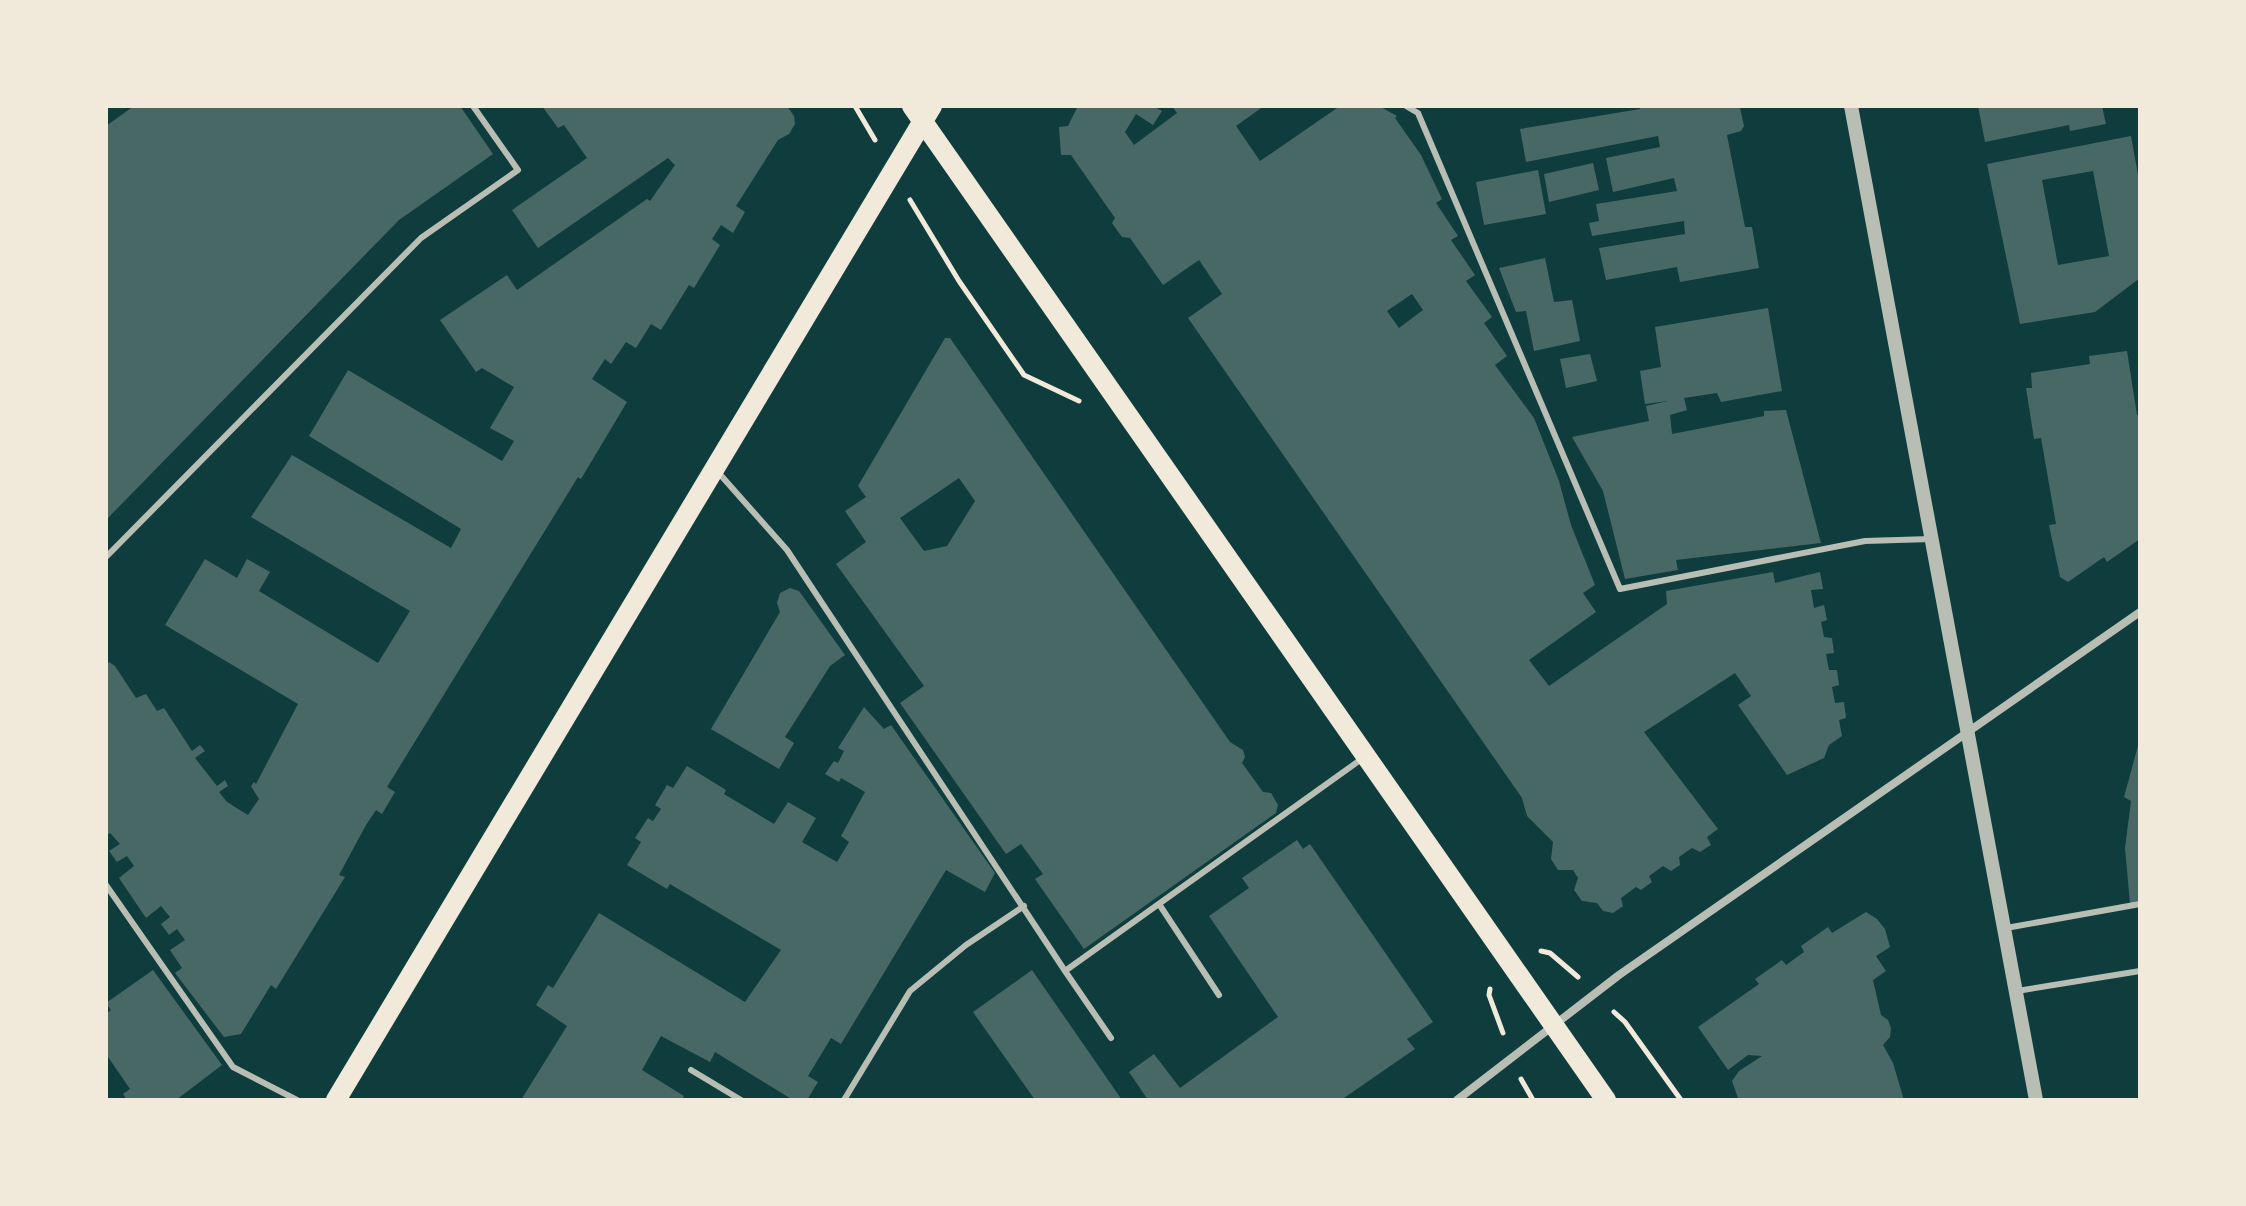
<svg xmlns="http://www.w3.org/2000/svg" width="2246" height="1206" viewBox="0 0 2246 1206" font-family="Barlow,sans-serif">
<style>
.building{fill:#486865;fill-rule:evenodd}
.lines{fill:none;stroke-linecap:round;stroke-linejoin:round}
.path{stroke:#f1e9da;stroke-width:5}
.service{stroke:#b8beb3;stroke-width:6}
.minor{stroke:#b8beb3;stroke-width:8}
.tertiary{stroke:#b8beb3;stroke-width:14}
.primary{stroke:#f1e9da;stroke-width:20}
</style>
<rect width="100%" height="100%" fill="#0f3d3e"/>
<!-- building -->
<path class="building" d="M134,106H460L493,154L399,220L106,520V126Z
M542,106H787L794,116L795,124L789,134L778,140L736,206L745,212L733,233L721,225L712,239L720,245L694,288L689,285L661,330L651,324L636,348L626,342L611,364L605,359L592,379L627,402L581,479L578,477L387,787L395,792L382,814L376,810L366,825L339,875L345,877L276,989L271,985L241,1034L224,1037L175,973L182,968L170,950L185,940L177,929L169,935L161,924L170,917L161,906L146,918L119,878L134,866L127,856L117,862L109,851L120,844L110,833L106,836V665L109,662L115,666L136,698L146,694L157,711L164,708L192,751L200,745L205,751L195,758L217,786L225,780L228,786L219,792L227,802L248,815L259,799L251,786L254,782L256,784L298,704L165,625L205,559L237,578L247,559L270,572L259,591L378,663L410,611L251,517L292,455L451,548L461,529L309,436L348,370L502,461L514,441L490,428L514,387L482,368L476,372L440,320L507,275L517,290L647,199L650,201L675,165L668,158L538,248L512,210L587,158L564,125L558,128Z
M1078,106H1153L1162,111L1153,125L1136,114L1125,132L1134,145L1177,113L1172,106H1264L1236,126L1260,161L1340,106H1379L1397,116L1395,118L1421,155L1442,199L1436,203L1458,236L1451,240L1475,275L1466,281L1492,317L1484,323L1507,356L1495,365L1534,418L1559,481L1571,525L1595,585L1583,593L1596,612L1529,660L1549,686L1667,604L1666,591L1773,572L1775,583L1820,572L1823,589L1811,590L1814,608L1824,605L1827,620L1821,622L1824,637L1832,638L1834,653L1826,654L1829,670H1837L1839,685L1832,687L1835,703L1844,702L1846,718L1839,720L1842,736L1829,745L1824,758L1787,775L1738,705L1751,696L1735,673L1644,732L1718,829L1707,837L1711,845L1700,852L1692,848L1679,857L1680,865L1671,871L1663,866L1649,876L1652,882L1641,890L1636,887L1621,898L1623,906L1613,913L1603,911L1597,903L1582,901L1574,890L1578,878L1573,870H1558L1551,859L1553,842L1527,816L1522,798L1188,318L1222,294L1199,260L1163,285L1130,238L1122,237L1112,223L1115,218L1071,155H1061L1059,127L1068,126ZM1412,294L1423,310L1399,328L1387,311Z
M1641,106L1740,108L1744,126L1741,131L1727,135L1745,227H1752L1759,268L1680,282L1677,267L1606,280L1599,248L1685,234L1684,221L1592,236L1589,223L1599,221L1596,204L1677,191L1674,178L1613,192L1606,158L1660,147L1658,136L1526,162L1520,129L1640,109Z
M1978,106H2102L2106,124L2070,131L2069,125L1985,142Z
M2131,136L2140,186V278L2095,312L2020,324L1987,164ZM2093,171L2109,256L2058,265L2042,180Z
M1593,163L1599,190L1549,202L1544,174Z
M1538,170L1546,214L1484,225L1476,182Z
M1545,258L1554,302L1572,300L1580,341L1534,351L1526,311L1516,312L1499,268Z
M1768,308L1782,391L1721,402L1717,393L1684,398L1687,410L1670,415L1672,434L1764,416V411L1786,410L1821,543L1676,560L1678,570L1625,579L1603,491L1572,437L1649,421L1646,406L1668,401L1645,404L1640,371L1661,367L1655,327Z
M945,338H950L1230,742L1243,750L1245,757L1242,763L1263,792L1271,793L1278,805L1276,813L1084,949L1035,879L1043,874L1021,844L1006,854L900,703L924,686L836,564L866,542L845,511L866,497L858,486ZM959,478L975,501L947,546L924,551L900,518Z
M2127,351L2137,415H2140V539L2107,562L2104,557L2068,582L2060,577L2049,525L2056,524L2041,438L2034,439L2026,388H2032L2031,373L2090,364L2089,356Z
M1590,354L1597,381L1566,388L1560,359Z
M790,588L799,591L845,655L830,666L785,737L794,743L779,769L711,729L780,612L777,603L780,593Z
M864,707L884,729L891,725L995,873L985,892L946,870L841,1044L831,1038L808,1076L818,1082L807,1100H793L715,1052L710,1062L661,1036L642,1070L684,1096L682,1100H521L567,1026L536,1005L548,985L553,988L599,913L745,1002L781,950L670,884L667,889L627,865L641,842L635,838L648,818L653,821L661,809L655,805L667,785L673,788L687,766L726,790L724,794L774,824L788,802L816,818L802,842L837,862L849,842L841,836L865,792L841,778L839,782L825,774L834,761L838,763L844,751L838,748Z
M2139,742L2140,902L2130,904L2125,848L2131,801L2124,797Z
M1297,840L1303,849L1310,844L1433,1022L1407,1039L1415,1049L1341,1100H1148L1129,1072L1154,1054L1180,1088L1278,1017L1209,916L1249,888L1242,878Z
M1866,912L1877,919L1885,929L1890,947L1876,956L1886,971L1873,980L1881,1015L1888,1020L1891,1028L1890,1037L1883,1045L1893,1063L1904,1100L1738,1098L1732,1081L1739,1071L1762,1056L1748,1055L1728,1070L1698,1027L1759,984L1755,979L1782,960L1786,965L1804,952L1801,946L1828,927L1832,933Z
M153,970L222,1065L176,1100H127L123,1094L130,1089L106,1054V1014L111,1010L106,1003Z
M1032,970L1122,1100H1035L973,1012Z"/>
<g class="lines">
<!-- path -->
<path class="path" d="M855,106L875,140
M910,200L959,281L1024,375L1079,401
M1541,951L1550,953L1578,977
M1490,989L1489,995L1503,1033
M1614,1012L1625,1022L1681,1100
M1521,1079L1533,1100"/>
<!-- service -->
<path class="service" d="M1406,106L1418,113L1620,589L1865,541L1931,539
M717,471L787,550L1065,971L1363,758
M106,557L421,238L518,170L473,106
M106,885L233,1067L297,1100
M1159,904L1219,995
M2006,928L2140,904
M1065,971L1111,1038
M2017,991L2140,971
M691,1070L741,1100
M844,1100L910,991L966,945L1024,906"/>
<!-- minor -->
<path class="minor" d="M1457,1100L1619,975L2140,612"/>
<!-- tertiary -->
<path class="tertiary" d="M1851,106L2036,1100"/>
<!-- primary -->
<path class="primary" d="M912,106L1606,1100
M336,1100L932,106"/>
</g>
<!-- border -->
<rect width="2246" height="1206" fill="none" stroke="#f1e9da" stroke-width="216"/>
</svg>
